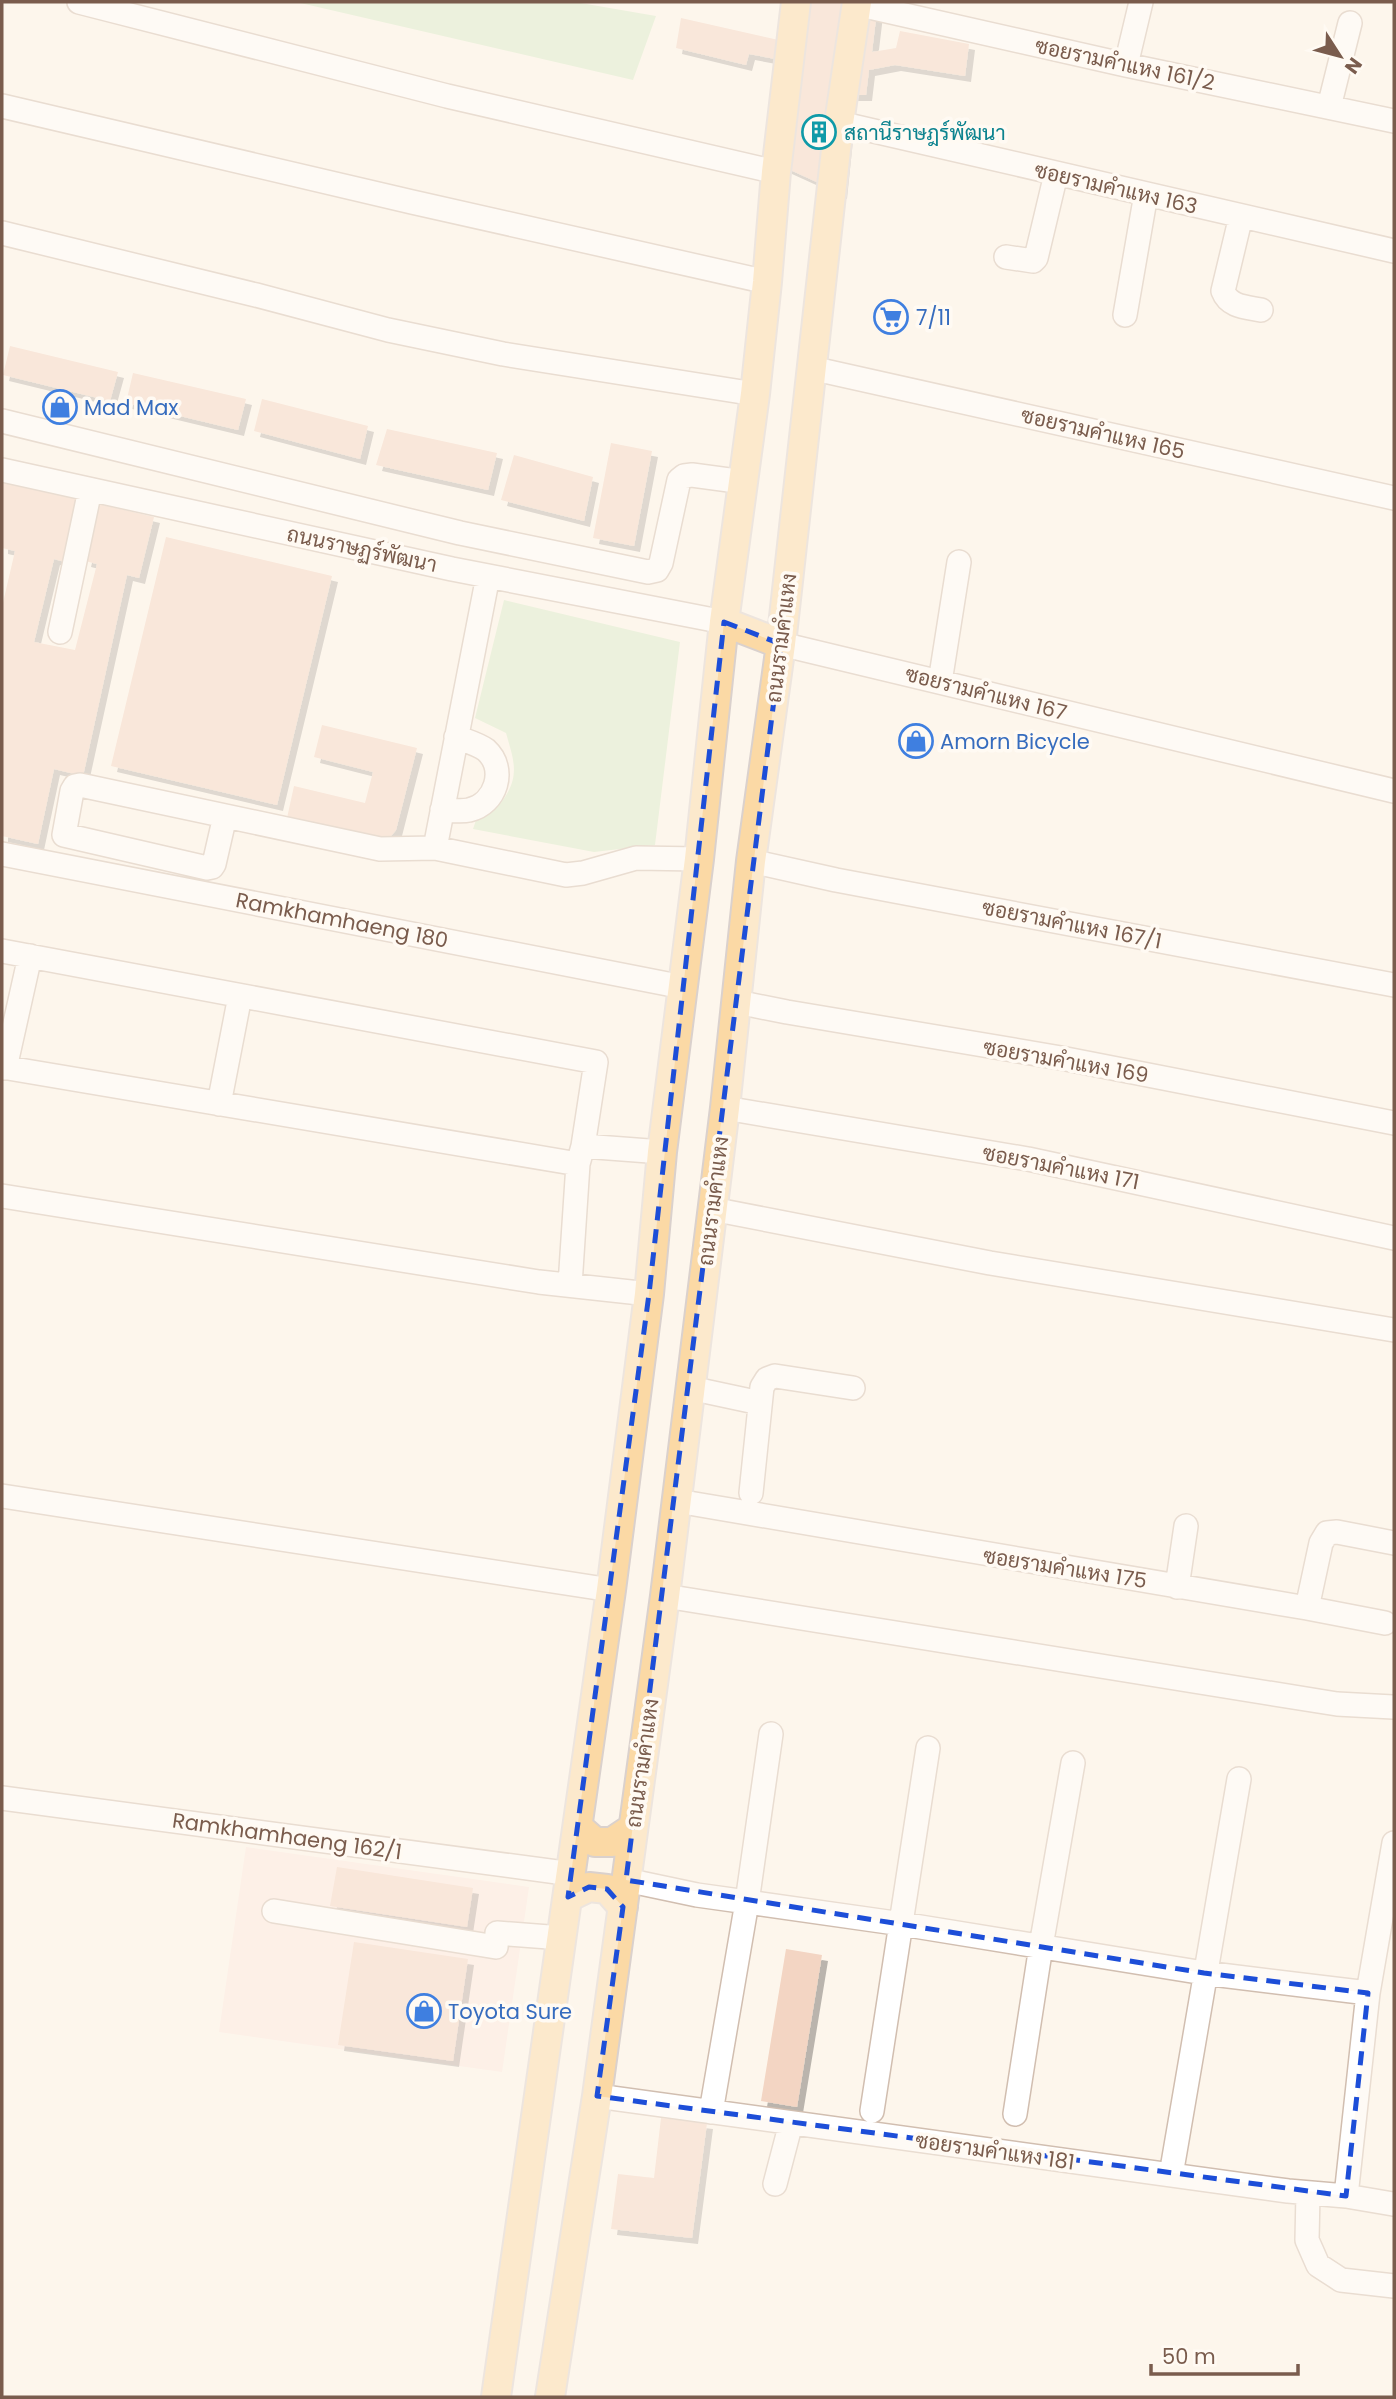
<svg xmlns="http://www.w3.org/2000/svg" width="1396" height="2399" viewBox="0 0 1396 2399" font-family="Poppins,Sarabun,sans-serif">
<style>
.commercial{fill:#fde8e0}
.green{fill:#d8ecc9}
.building{fill:#f3d5c3;filter:url(#shadow)}
.lines{fill:none;stroke-linecap:round;stroke-linejoin:round}
.minor-casing{stroke:#d1beb0;stroke-width:26}
.major-casing{stroke:#dad1cd;stroke-width:32}
.minor{stroke:#fff;stroke-width:23}
.major{stroke:#fbd9a5;stroke-width:28}
.marked{fill:none;stroke:#1d4ed8;stroke-width:5;stroke-dasharray:14 9;stroke-linejoin:round}
.labels{text-anchor:middle;dominant-baseline:central;stroke-width:7;stroke-linejoin:round;paint-order:stroke}
.street-label{font-size:21px;fill:#7a5c4d;stroke:#fffaf3}
.culture-label{font-size:21px;fill:#0d838f;stroke:#fffaf3;text-anchor:start}
.shop-label{font-size:21px;fill:#366cbe;stroke:#fffaf3;text-anchor:start}
</style>
<defs>
<filter id="shadow"><feDropShadow dx="6" dy="6" stdDeviation="0" flood-color="#0004"/></filter>
</defs>
<rect width="100%" height="100%" fill="#fdf6ec"/>
<!-- commercial -->
<path class="commercial" d="M246,1847L529,1887L502,2072L219,2032Z"/>
<!-- green -->
<path class="green" d="M296,2H575L656,16L633,80Z
M504,600L680,642L655,845L594,852L473,829L476,820C491,814 496,810 505,797C520,774 513,758 506,733L475,718Z"/>
<!-- building -->
<path class="building" d="M788,2H878L872,52L896,48L900,31L969,44L965,76L895,65L869,70L866,95H851L841,193L786,168L781,60L749,54L746,65L676,48L681,18L783,41Z
M10,346L118,372L110,401L3,375Z
M133,373L246,399L238,430L126,403Z
M262,399L368,426L360,459L254,431Z
M387,429L497,453L488,490L376,465Z
M611,443L652,451L634,546L593,538Z
M514,455L593,477L584,521L501,500Z
M2,480L80,498L65,562L54,559L34,642L75,650L97,564L85,561L99,504L154,517L139,578L127,575L83,776L54,769L38,844L2,836V607L15,551L2,548Z
M166,537L332,576L277,805L111,766Z
M322,725L417,748L396,830L386,842L287,818L294,786L365,803L373,772L314,757Z
M337,1867L473,1888L467,1927L330,1906Z
M354,1942L468,1959L453,2061L338,2045Z
M786,1949L822,1955L797,2107L761,2101Z
M661,2118L707,2123L692,2238L611,2229L618,2174L654,2178Z"/>
<g class="lines">
<!-- minor casing -->
<g class="minor-casing">
<path id="minor" d="M79,2L447,96L776,172
M856,4L1126,65L1394,121
M1126,65L1141,2
M2,106L412,202L767,282
M1329,107L1350,23
M839,123L1394,251
M1241,216L1223,291C1229,307 1246,307 1261,310
M2,233L256,295L388,330L503,354L755,394
M1006,257L1033,261L1036,258L1056,174
M1125,315L1146,194
M811,368L1394,498
M2,421L460,533L648,572L657,570L661,563L679,480L684,476L692,475L744,482
M2,470L452,569L724,622
M60,632L90,490
M781,644L1394,791
M940,682L959,562
M442,810C451,810 461,812 469,810C496,804 507,769 486,750C478,744 466,741 456,737
M225,816L214,864L212,867L207,868L64,835L72,791L75,786L80,785L352,843L380,849L435,848L566,875L583,873L636,858L699,859
M435,848L488,576
M2,854L683,987
M751,861L836,880L1394,985
M2,951L596,1062L583,1146L578,1164
M737,1002L787,1012L1061,1058L1394,1123
M2,1067L578,1164L570,1285
M5,1068L30,956
M219,1104L240,996
M725,1108L1028,1159L1394,1238
M583,1146L662,1152
M2,1196L539,1282L649,1294
M712,1209L990,1263L1394,1330
M690,1388L760,1403
M751,1493L762,1387L767,1379L775,1376L853,1388
M2,1496L611,1590
M677,1501L1307,1608L1321,1543L1327,1533L1337,1532L1394,1543
M1177,1587L1186,1526
M665,1596L1337,1704L1393,1707
M1307,1608L1385,1623
M2,1798L572,1874
M626,1880L697,1895L902,1924L1204,1973L1368,1993
M274,1911L496,1947L497,1933L562,1938
M597,2096L1288,2191L1346,2196L1393,2204
M872,2111L928,1748
M711,2112L747,1902L771,1734
M1015,2114L1041,1946L1073,1763
M1171,2175L1239,1779
M775,2184L791,2123
M1308,2193L1307,2240L1318,2265L1341,2280L1394,2286
M1346,2196L1368,1993L1394,1843"/>
</g>
<!-- major casing -->
<g class="major-casing">
<path id="major" d="M724,622L781,644
M578,1827L595,1842H612L633,1828
M568,1897L589,1887L607,1889L623,1907
M496,2397L611,1590L649,1294L662,1152L699,859L724,622L755,394L767,282L776,172L796,2
M550,2397L597,2096L665,1596L725,1108L751,861L781,644L839,123L857,2"/>
</g>
<!-- minor -->
<use href="#minor" class="minor"/>
<!-- major -->
<use href="#major" class="major"/>
</g>
<!-- marked area -->
<path d="M0 0H1396V2399H0ZM724,622L781,644L626,1880L1204,1973L1368,1993L1346,2196L597,2096L623,1907L607,1889L589,1887L568,1897L649,1294Z" fill="#fdf6ec" fill-opacity=".55" fill-rule="evenodd"/>
<path class="marked" d="M724,622L781,644L626,1880L1204,1973L1368,1993L1346,2196L597,2096L623,1907L607,1889L589,1887L568,1897L649,1294Z"/>
<!-- icons -->
<defs>
<g id="building-ring" transform="scale(1.75)"><circle r="9.5" fill="#fffaf3" stroke="#0f9aa8" stroke-width="1.5"/><path d="M-4-6H4V6H1V3H-1V6H-4ZM-2.5-4.3h1.7v1.8h-1.7ZM.8-4.3h1.7v1.8H.8ZM-2.5-1h1.7V.8h-1.7ZM.8-1h1.7V.8H.8Z" fill="#0f9aa8"/></g>
<g id="supermarket-ring" transform="scale(1.75)"><circle r="9.5" fill="#fffaf3" stroke="#3f7fe0" stroke-width="1.5"/><path d="M-6-5.5h2.5l.6 2H6L4.5 2H-2.5L-4.4-4H-6ZM-1.5 3.2a1.3 1.3 0 1 0 .1 0ZM3 3.2a1.3 1.3 0 1 0 .1 0Z" fill="#3f7fe0"/></g>
<g id="shop-ring" transform="scale(1.75)"><circle r="9.5" fill="#fffaf3" stroke="#3f7fe0" stroke-width="1.5"/><path d="M-5-2.5h2.3a2.7 3.5 0 0 1 5.4 0H5L5.5 6h-11ZM-1.5-2.5h3a1.5 2.3 0 0 0-3 0Z" fill="#3f7fe0"/></g>
</defs>
<g fill-rule="evenodd">
<use href="#building-ring" x="819" y="132"/>
<use href="#supermarket-ring" x="891" y="317"/>
<use href="#shop-ring" x="60" y="407"/>
<use href="#shop-ring" x="916" y="741"/>
<use href="#shop-ring" x="424" y="2011"/>
</g>
<g class="labels">
<!-- street labels -->
<g class="street-label">
<text transform="translate(1125 64) rotate(12)">ซอยรามคำแหง 161/2</text>
<text transform="translate(1116 188) rotate(13)">ซอยรามคำแหง 163</text>
<text transform="translate(1103 433) rotate(13)">ซอยรามคำแหง 165</text>
<text transform="translate(362 549) rotate(12)">ถนนราษฏร์พัฒนา</text>
<text transform="translate(781 638) rotate(-83)">ถนนรามคำแหง</text>
<text transform="translate(986 693) rotate(14)">ซอยรามคำแหง 167</text>
<text transform="translate(342 920) rotate(11)">Ramkhamhaeng 180</text>
<text transform="translate(1072 924) rotate(11)">ซอยรามคำแหง 167/1</text>
<text transform="translate(1066 1061) rotate(10)">ซอยรามคำแหง 169</text>
<text transform="translate(1061 1167) rotate(11)">ซอยรามคำแหง 171</text>
<text transform="translate(713 1201) rotate(-83)">ถนนรามคำแหง</text>
<text transform="translate(1065 1568) rotate(9)">ซอยรามคำแหง 175</text>
<text transform="translate(642 1763) rotate(-82)">ถนนรามคำแหง</text>
<text transform="translate(287 1836) rotate(8)">Ramkhamhaeng 162/1</text>
<text transform="translate(995 2151) rotate(8)">ซอยรามคำแหง 181</text>
</g>
<!-- culture labels -->
<g class="culture-label">
<text x="844" y="132">สถานีราษฎร์พัฒนา</text>
</g>
<!-- shop labels -->
<g class="shop-label">
<text x="916" y="317">7/11</text>
<text x="84" y="407">Mad Max</text>
<text x="940" y="741">Amorn Bicycle</text>
<text x="448" y="2011">Toyota Sure</text>
</g>
</g>
<!-- border -->
<rect width="1396" height="2399" fill="none" stroke="#7a5c4d" stroke-width="7"/>
<!-- north arrow -->
<g transform="translate(1340 56) rotate(126)" stroke="#fffaf3" stroke-width="5" paint-order="stroke">
<path d="M0-5L12 26L0 18L-12 26Z" fill="#7a5c4d"/>
<text y="-10" font-size="19" font-weight="bold" text-anchor="middle" fill="#7a5c4d">N</text>
</g>
<!-- scale -->
<path d="M1151 2364v10h147v-10" fill="none" stroke="#7a5c4d" stroke-width="3.5"/>
<text x="1162" y="2364" font-size="21" fill="#7a5c4d" stroke="#fffaf3" stroke-width="5" paint-order="stroke">50 m</text>
</svg>
